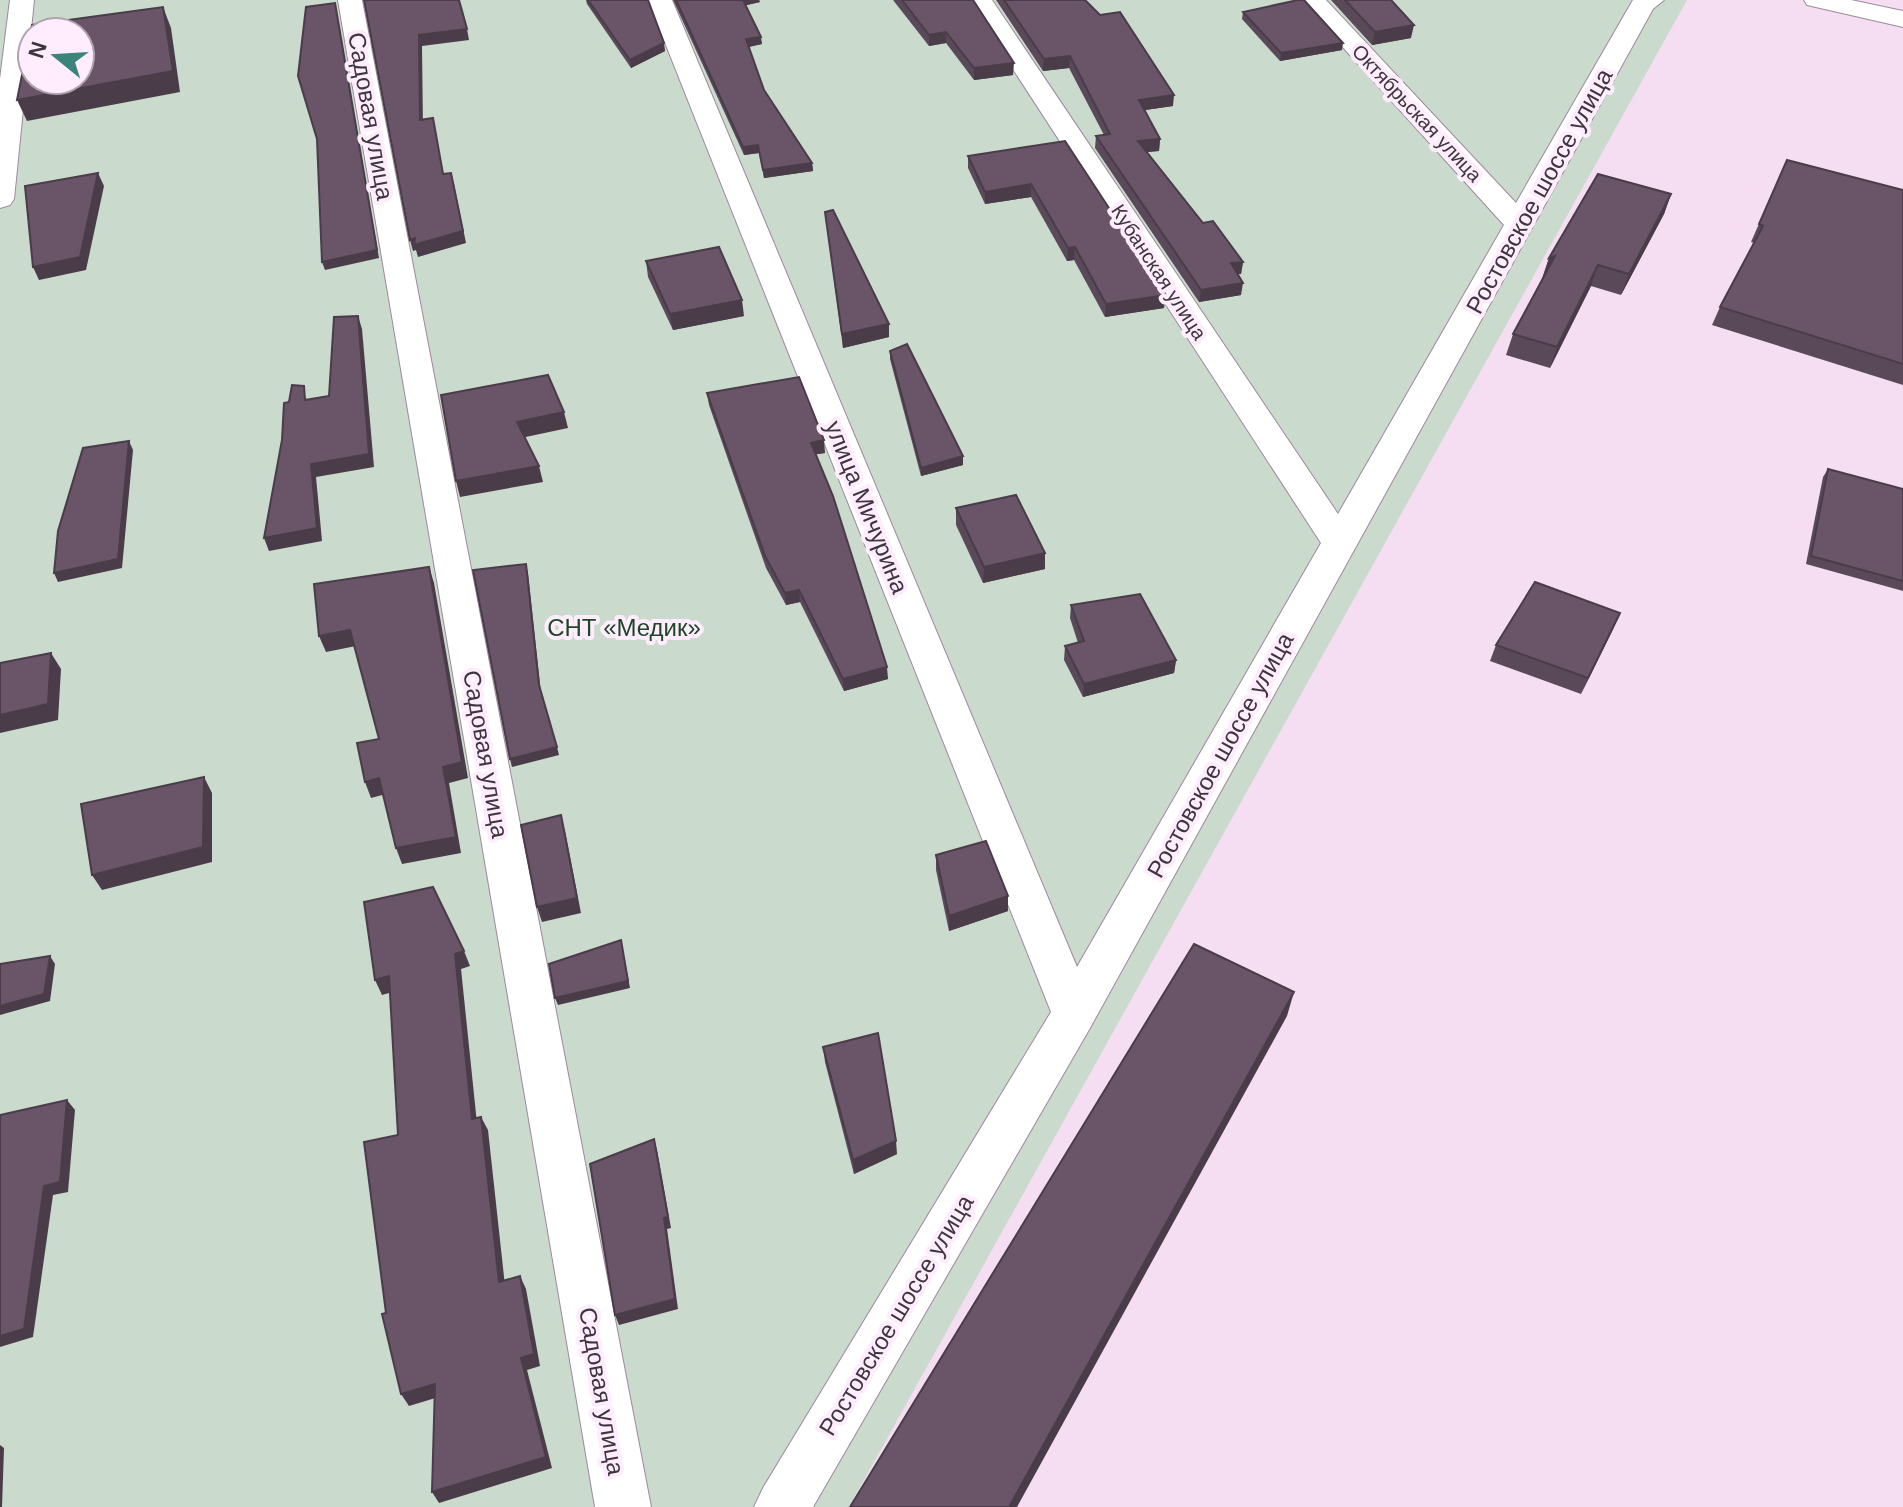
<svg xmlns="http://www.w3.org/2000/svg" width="1903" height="1507" viewBox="0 0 1903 1507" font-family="Arial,sans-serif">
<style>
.green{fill:#cadacc;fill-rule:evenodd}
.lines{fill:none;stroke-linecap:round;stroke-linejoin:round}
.street-casing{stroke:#9e899b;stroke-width:2}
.street{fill:#fff;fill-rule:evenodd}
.wall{fill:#5a4959}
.shaded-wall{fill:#4a3c48}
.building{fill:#695567;stroke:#4a3c48;stroke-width:2;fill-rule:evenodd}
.labels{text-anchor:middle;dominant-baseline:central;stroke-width:8;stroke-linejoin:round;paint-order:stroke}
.far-street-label{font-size:20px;fill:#3e363e;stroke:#ffecfd}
.street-label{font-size:24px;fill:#3e363e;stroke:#ffecfd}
.park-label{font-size:24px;fill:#1c4626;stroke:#ffecfd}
</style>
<rect width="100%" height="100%" fill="#f5def2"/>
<!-- green -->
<path class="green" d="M0,0H1687L849,1507H0ZM32,32H80V80H32Z"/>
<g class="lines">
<!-- street casing -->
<g class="street-casing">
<path id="street" d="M10,0H34L14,199L10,205L0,208V79Z
M338,0H362L651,1507H595Z
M648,0H672L1077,967L1321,543L968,0H992L1338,514L1504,225L1300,0H1326L1516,203L1633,0H1664L1653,9L1090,1028L813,1507H754L763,1488L1051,1012Z
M1804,0H1851L1903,11V27L1807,5Z"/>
</g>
<!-- street -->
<use href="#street" class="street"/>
</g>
<!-- wall -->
<path class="wall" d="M586,0H648L665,51L631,68L587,4Z
M673,0H759L760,2L746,5L762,44L749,47L764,90L812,163L813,171L764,178L759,153L744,155Z
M893,0H973L1013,75L974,80L946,43L929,46Z
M996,0H1085L1173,106L1145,110L1160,139L1159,151L1146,152L1203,223L1243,262L1241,274H1237L1241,295L1199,302L1095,148L1096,136L1104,135L1069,68L1043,71Z
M1331,0H1391L1411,38L1372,45Z
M1243,12L1342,50L1280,61L1242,19Z
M1065,141L1164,308L1105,317L1074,260L1067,261L1031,197L985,204L968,168V156Z
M1787,160L1903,190V385L1712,325L1720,307L1754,243L1751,242Z
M1671,194L1664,214L1621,295L1591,286L1550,368L1506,355L1513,334L1542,279L1549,258Z
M825,212L889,324V337L843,348Z
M646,261L744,316L673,330L648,277Z
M890,351L963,465L921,476L890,359Z
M707,393L825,453L816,454L888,679L844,691L800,602L786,605L766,568L709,405Z
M1828,469L1903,489V591L1806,564L1823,477Z
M956,508L1045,553V569L983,583L956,525Z
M1071,605L1176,660L1174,673L1083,697L1064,660L1065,646L1078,643L1070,618Z
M1613,629L1581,694L1490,661L1496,645Z
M936,855L1008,896V911L949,931L936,870Z
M823,1047L897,1154L854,1174L825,1062Z"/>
<!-- shaded-wall -->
<path class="shaded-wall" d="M743,0H759L760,2L743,6Z
M335,3L379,258L325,270L322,262Z
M163,7L171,28L180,92L27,121L17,100Z
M1414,25L1411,38L1372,45L1375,32Z
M467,29L469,40L422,46L423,131L420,120L419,35Z
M946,32V43L929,46V35Z
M761,37L762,44L747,47L746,39Z
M664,43L665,51L631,68L630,60Z
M1343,43L1342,50L1280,61L1281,53Z
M1070,56L1069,68L1043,71L1044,59Z
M1014,63L1013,75L974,80V68Z
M1174,95L1173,106L1138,111L1139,100Z
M1160,139L1159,151L1136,153L1138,141Z
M758,145L759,153L744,155L743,147Z
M812,163L813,171L764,178L763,170Z
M98,173L104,186L86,270L39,280L33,267Z
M454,184L466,243L418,257L416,250L413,251L410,240Z
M1031,184V197L985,204V192Z
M1671,194L1664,214L1621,295L1629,274Z
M1075,247L1074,260L1067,261L1068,248Z
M1555,256L1542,279L1549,258Z
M1243,262L1241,274L1229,275L1231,263Z
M1598,265L1591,286L1550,368L1557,347Z
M1243,283L1241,295L1199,302L1201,290Z
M1166,295L1164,308L1105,317L1106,304Z
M742,300L744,316L673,330L670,314Z
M358,316L362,329L374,467L316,477L322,541L269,551L264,538L311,464Z
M889,324V337L843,348L842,334Z
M564,412L568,428L521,438L517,422Z
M824,440L825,453L812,455L811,443Z
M129,441L133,450L122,568L58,582L54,573Z
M963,456V465L921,476V468Z
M539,466L543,482L460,497L456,481Z
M1045,553V569L983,583L984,567Z
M526,564L528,573L541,693L539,685Z
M429,567L434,583L468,778L449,783L461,853L402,864L396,848Z
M799,590L800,602L786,605L785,593Z
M1620,613L1613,629L1581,694L1588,678Z
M350,630L356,646L326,652L319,636Z
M51,653L61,669L58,720L0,733V715Z
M1176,660L1174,673L1083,697L1084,684Z
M887,667L888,679L844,691L843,679Z
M557,747L559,755L512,767L510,759Z
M204,777L212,793V862L102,890L92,875Z
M379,778L386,794L371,798L365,782Z
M561,815L565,831L581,913L542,922L537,907Z
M1008,896V911L949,931V916Z
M621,940L630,988L558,1005L555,998Z
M464,951L470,966L461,969L478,1133L472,1119L455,954Z
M50,956L55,964L50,1001L0,1015V1006Z
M389,976L396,991L382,995L375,980Z
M1294,992L1287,1016L1017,1507H1009Z
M67,1100L75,1110L68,1192L53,1195L33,1337L0,1347V1336L44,1186Z
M481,1117L488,1130L506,1295L499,1282Z
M654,1139L657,1150L671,1228L667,1229L678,1309L619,1325L615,1315Z
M896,1141L897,1154L854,1174L853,1160Z
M520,1276L526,1289L540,1366L527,1370L552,1468L439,1503L432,1492L521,1358Z
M435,1384L442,1396L409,1406L401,1394Z
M0,1445L4,1448L2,1507H0Z"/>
<!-- building -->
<path class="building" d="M364,0H459L467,29L419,35L420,120L433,118L443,174L451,173L463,231L414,245L415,238L410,240Z
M588,0H648L664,43L630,60Z
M676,0H743L761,37L746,39L764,90L812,163L763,170L758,145L743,147Z
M902,0H973L1014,63L974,68L946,32L929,35Z
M1004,0H1085L1100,15L1120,12L1174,95L1139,100L1160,139L1138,141L1203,223L1213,221L1243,262L1231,263L1243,283L1201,290L1096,136L1110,134L1070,56L1044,59Z
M1298,0H1304L1343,43L1281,53L1243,12Z
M1345,0H1391L1414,25L1375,32Z
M335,3L377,250L322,262L317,139L298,76L306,7Z
M163,7L173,71L17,100L32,25ZM32,32H80V80H32Z
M1065,141L1166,295L1106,304L1075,247L1068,248L1031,184L985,192L968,156Z
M1787,160L1903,190V364L1720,307L1763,226L1759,224Z
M98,173L80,257L33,267L25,186Z
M1598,174L1671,194L1629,274L1598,265L1557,347L1513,334L1555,256L1549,258Z
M833,210L889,324L842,334L825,212Z
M719,247L742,300L670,314L646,261Z
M358,316L369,454L311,464L317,528L264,538L282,440L284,403L289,402L292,385L304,386L305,400L329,396L334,317Z
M907,344L963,456L921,468L890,351Z
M548,375L564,412L517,422L539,466L456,481L441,395Z
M799,377L824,440L811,443L833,496L887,667L843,679L799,590L785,593L765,556L707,393Z
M129,441L118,559L54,573L58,531L83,448Z
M1828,469L1903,489V581L1811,556Z
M1016,495L1045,553L984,567L956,508Z
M526,564L539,685L557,747L510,759L473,570Z
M429,567L462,762L443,767L456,837L396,848L379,778L365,782L357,743L379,739L350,630L319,636L314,584Z
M1535,582L1620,613L1588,678L1496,645Z
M1140,594L1176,660L1084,684L1065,646L1084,641L1071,605Z
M51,653L48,704L0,715V663Z
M204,777L203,847L92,875L81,804Z
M561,815L577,898L537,907L521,825Z
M986,841L1008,896L949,916L936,855Z
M433,887L464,951L455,954L472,1119L481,1117L499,1282L520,1276L534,1354L521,1358L546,1457L432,1492L435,1384L401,1394L382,1314L386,1313L364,1142L398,1135L389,976L375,980L364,902Z
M621,940L628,981L555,998L549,964Z
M1194,944L1294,992L1009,1507H850Z
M50,956L44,994L0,1006V964Z
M878,1033L896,1141L853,1160L823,1047Z
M67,1100L60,1182L44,1186L24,1329L0,1336V1115Z
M654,1139L668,1217L664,1218L675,1299L615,1315L590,1164Z"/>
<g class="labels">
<!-- far-street labels -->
<g class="far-street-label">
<text transform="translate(1417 113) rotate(47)">Октябрьская улица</text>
<text transform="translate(1159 272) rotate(57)">Кубанская улица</text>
</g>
<!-- street labels -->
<g class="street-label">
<text transform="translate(371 116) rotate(80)">Садовая улица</text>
<text transform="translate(1539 191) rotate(-61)">Ростовское шоссе улица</text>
<text transform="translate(867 507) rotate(68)">улица Мичурина</text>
<text transform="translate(486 754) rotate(80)">Садовая улица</text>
<text transform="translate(1220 755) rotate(-61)">Ростовское шоссе улица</text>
<text transform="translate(896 1315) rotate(-59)">Ростовское шоссе улица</text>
<text transform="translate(602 1391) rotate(80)">Садовая улица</text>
</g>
<!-- park labels -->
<g class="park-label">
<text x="624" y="627">СНТ «Медик»</text>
</g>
</g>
<!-- north arrow -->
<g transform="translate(56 56) rotate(288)"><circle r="38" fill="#ffecfd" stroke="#b2a3b1" stroke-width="2"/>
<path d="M0-6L14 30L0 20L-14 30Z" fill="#3c837b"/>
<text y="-12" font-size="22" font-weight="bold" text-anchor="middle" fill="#3e363e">N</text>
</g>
</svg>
